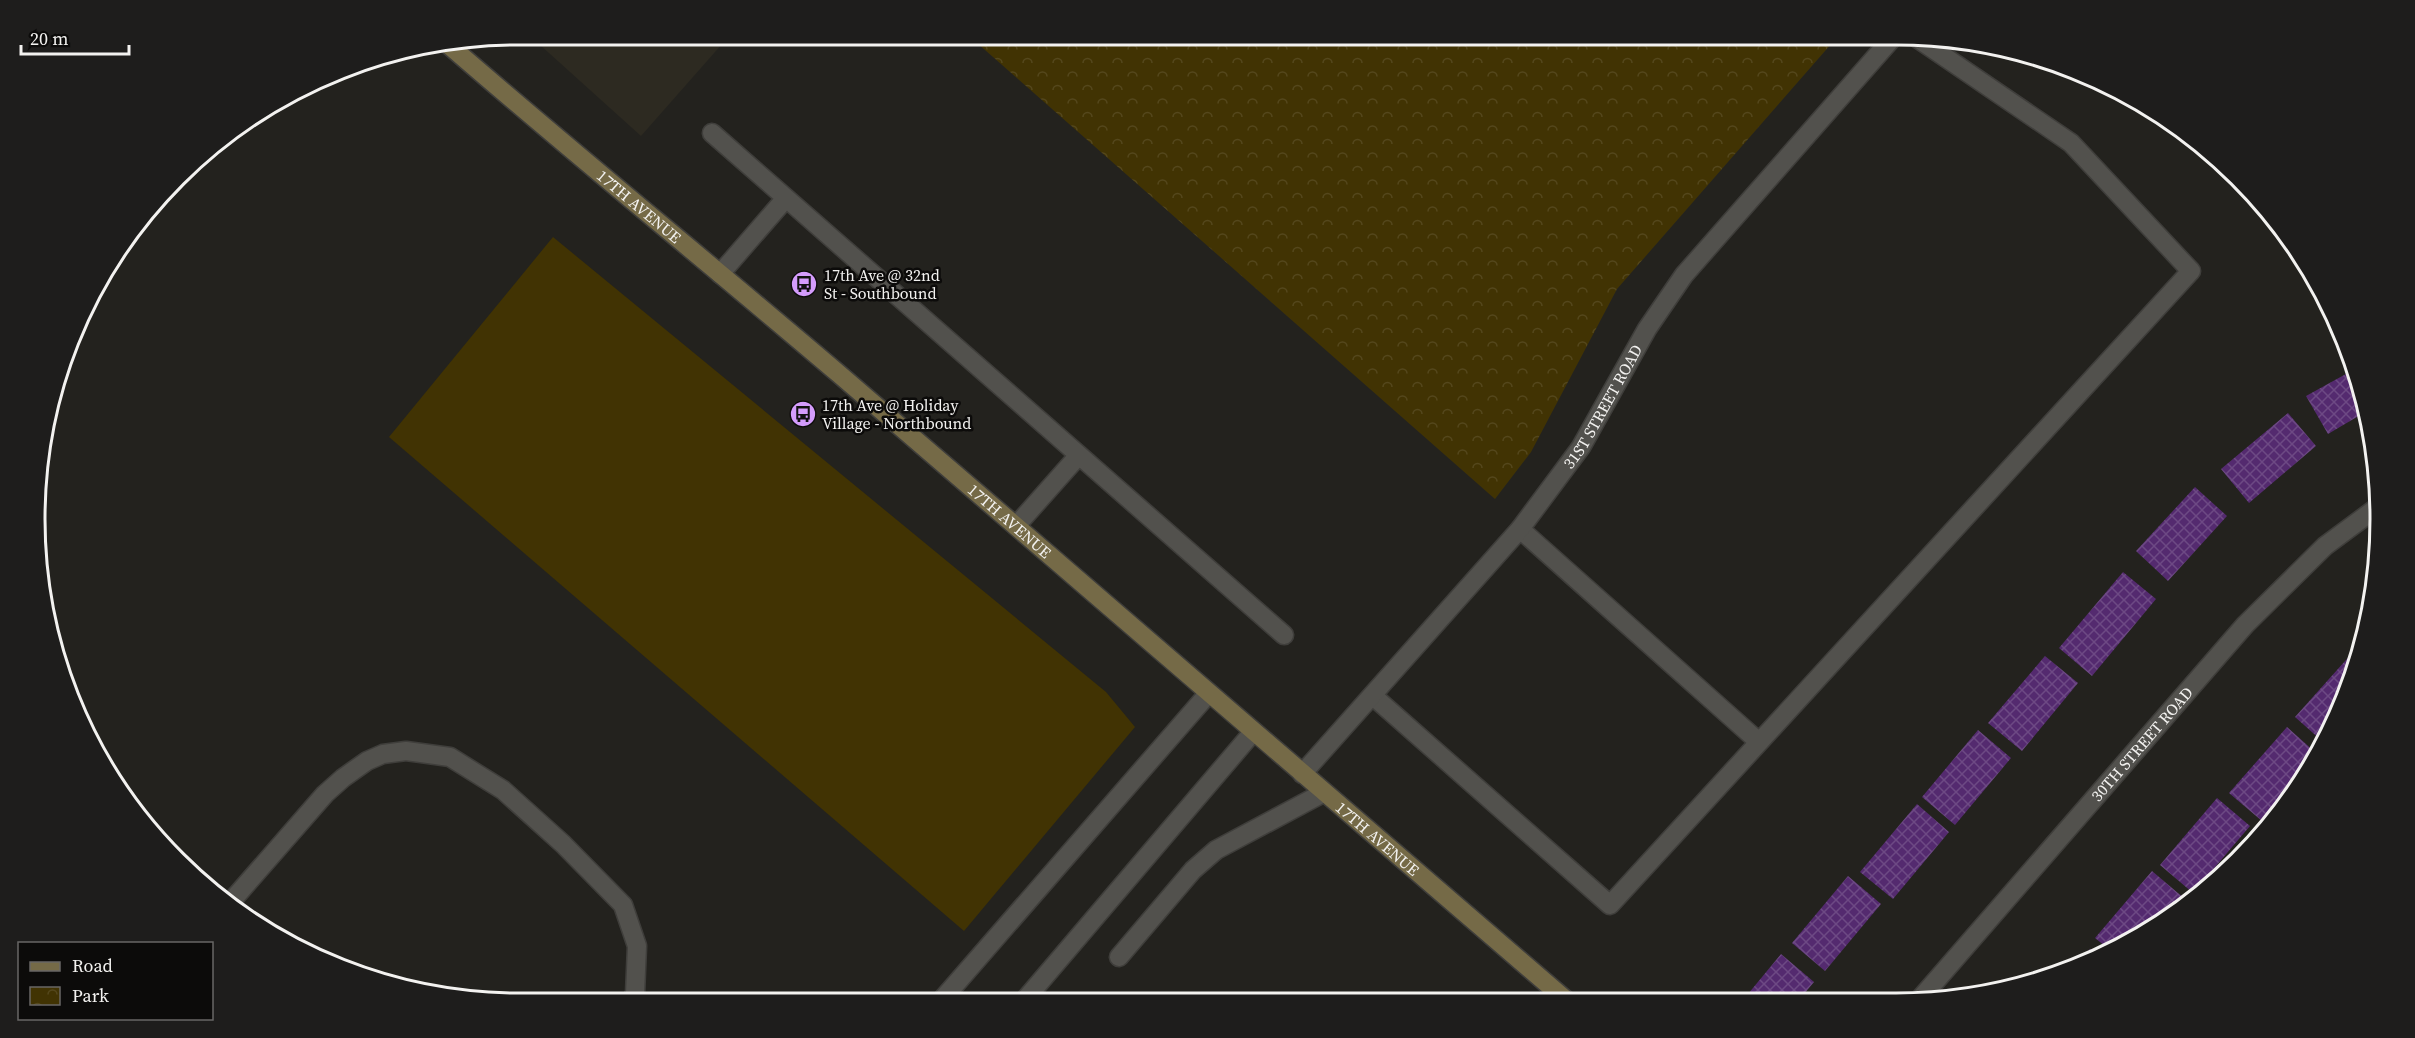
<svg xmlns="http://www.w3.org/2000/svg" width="2415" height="1038" viewBox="0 0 2415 1038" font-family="'Source Serif 4',serif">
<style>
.built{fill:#2d2a21}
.grass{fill:#413303}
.park{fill:url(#park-crowns)}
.building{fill:url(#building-cross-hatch)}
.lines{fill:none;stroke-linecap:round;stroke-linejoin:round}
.service-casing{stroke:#3f3e3b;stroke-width:21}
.minor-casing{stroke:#3f3e3b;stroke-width:21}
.secondary-casing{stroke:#3f3e3b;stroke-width:21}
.service{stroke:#52514d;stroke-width:18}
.minor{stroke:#52514d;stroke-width:18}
.secondary{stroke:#756a47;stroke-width:18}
.labels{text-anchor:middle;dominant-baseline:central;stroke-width:5;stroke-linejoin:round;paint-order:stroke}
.street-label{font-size:16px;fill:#f3f2f0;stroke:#0c0b0a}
.poi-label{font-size:16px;fill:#f3f2f0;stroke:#0c0b0a;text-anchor:start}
.rim{fill:none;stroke:#f3f2f0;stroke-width:3}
</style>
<defs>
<pattern id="park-crowns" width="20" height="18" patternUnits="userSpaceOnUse" patternTransform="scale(1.5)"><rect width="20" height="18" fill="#413303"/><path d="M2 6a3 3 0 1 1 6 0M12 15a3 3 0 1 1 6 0" fill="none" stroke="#54471c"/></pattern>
<pattern id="building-cross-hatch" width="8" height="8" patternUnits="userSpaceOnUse" patternTransform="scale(1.5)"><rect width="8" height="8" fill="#542a6f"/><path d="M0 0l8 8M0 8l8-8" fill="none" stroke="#6d4984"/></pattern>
</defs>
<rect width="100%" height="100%" fill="#23221e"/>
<!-- built -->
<path class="built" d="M529,35H730L641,136Z"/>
<!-- grass -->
<path class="grass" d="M553,237L1106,692L1135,727L964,931L389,437Z"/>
<!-- park -->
<path class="park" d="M968,35H1839L1617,289L1531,452L1495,499Z"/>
<!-- building -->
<path class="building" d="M2355,369L2364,394L2367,411L2328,434L2306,396Z
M2288,413L2316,446L2249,503L2221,469Z
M2195,487L2227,516L2168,581L2136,551Z
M2123,572L2156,599L2092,676L2059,648Z
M2354,651L2359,656L2355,675L2322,741L2295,717Z
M2045,656L2078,683L2022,751L1988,723Z
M2287,727L2316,753L2309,767L2262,821L2229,793Z
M1978,730L2011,758L1955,825L1922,797Z
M2217,798L2250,826L2193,893L2160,865Z
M1917,804L1949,832L1893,899L1860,872Z
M2152,871L2185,899L2172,915L2110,950L2095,938Z
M1848,876L1881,904L1825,971L1792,943Z
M2090,949L2099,956L2073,969Z
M1781,954L1814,982L1799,1000H1743Z"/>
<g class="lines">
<!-- service casing -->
<g class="service-casing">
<path id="service" d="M712,133L1284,635
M720,274L786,198
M1016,526L1079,455
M1520,529L1759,742
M1373,696L1610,905L2191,271L2071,143L1917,38
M1119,957L1193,870L1216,850L1323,793"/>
</g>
<!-- minor casing -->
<g class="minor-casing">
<g id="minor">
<path id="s1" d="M1302,774L1520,529L1581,447L1647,329L1684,275L1895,35"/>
<path d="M229,904L325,794L343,778L367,761L383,754L406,751L450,757L503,790L563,844L623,905L637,946L635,994L629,1003"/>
<path id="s2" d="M1920,999L2245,625L2325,546L2379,506"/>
<path d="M940,1002L1208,694"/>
<path d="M1023,1002L1253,732"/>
</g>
</g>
<!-- secondary casing -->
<g class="secondary-casing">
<g id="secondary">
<path id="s3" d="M450,46C578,157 710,264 839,374C1082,582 1323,793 1566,1000"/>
</g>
</g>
<!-- service -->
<use href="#service" class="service"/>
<!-- minor -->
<use href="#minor" class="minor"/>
<!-- secondary -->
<use href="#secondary" class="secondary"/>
</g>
<!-- icons -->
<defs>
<g id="bus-disc" transform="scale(1.35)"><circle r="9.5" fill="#d49cfc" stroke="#0c0b0a"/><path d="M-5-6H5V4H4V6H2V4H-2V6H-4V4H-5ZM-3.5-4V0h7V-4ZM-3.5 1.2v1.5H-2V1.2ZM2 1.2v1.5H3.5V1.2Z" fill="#111"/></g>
</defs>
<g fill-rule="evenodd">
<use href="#bus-disc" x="804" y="284"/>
<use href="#bus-disc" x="803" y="414"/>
</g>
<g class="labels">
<!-- street labels -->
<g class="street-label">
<text stroke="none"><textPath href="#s3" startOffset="248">17TH AVENUE</textPath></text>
<text stroke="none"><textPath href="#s1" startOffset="476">31ST STREET ROAD</textPath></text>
<text stroke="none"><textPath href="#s3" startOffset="734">17TH AVENUE</textPath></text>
<text stroke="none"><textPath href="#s2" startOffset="338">30TH STREET ROAD</textPath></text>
<text stroke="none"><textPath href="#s3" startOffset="1220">17TH AVENUE</textPath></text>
</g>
<!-- poi labels -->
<g class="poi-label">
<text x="824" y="275">17th Ave @ 32nd<tspan x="824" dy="18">St - Southbound</tspan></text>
<text x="822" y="405">17th Ave @ Holiday<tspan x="822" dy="18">Village - Northbound</tspan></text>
</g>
</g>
<!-- crop -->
<path d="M0 0H2415V1038H0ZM519 45H1896A474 474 0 0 1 2370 519V519A474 474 0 0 1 1896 993H519A474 474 0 0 1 45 519V519A474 474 0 0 1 519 45Z" fill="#1e1d1c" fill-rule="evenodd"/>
<path class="rim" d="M519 45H1896A474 474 0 0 1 2370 519V519A474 474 0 0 1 1896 993H519A474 474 0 0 1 45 519V519A474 474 0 0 1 519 45Z"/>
<!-- legend -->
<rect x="18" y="942" width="195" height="78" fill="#0c0b0a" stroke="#686766" stroke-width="1.5"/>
<rect x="30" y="962" width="30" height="9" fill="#756a47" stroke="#686766" stroke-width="1.5"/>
<text x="72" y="972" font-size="18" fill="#f3f2f0">Road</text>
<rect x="30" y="987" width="30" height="18" fill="url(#park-crowns)" stroke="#686766" stroke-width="1.5"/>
<text x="72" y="1002" font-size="18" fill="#f3f2f0">Park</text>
<!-- scale -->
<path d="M21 45v9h108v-9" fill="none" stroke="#f3f2f0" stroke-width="3"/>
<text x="30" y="45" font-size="18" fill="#f3f2f0" stroke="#0c0b0a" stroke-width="4.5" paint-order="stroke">20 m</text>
</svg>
